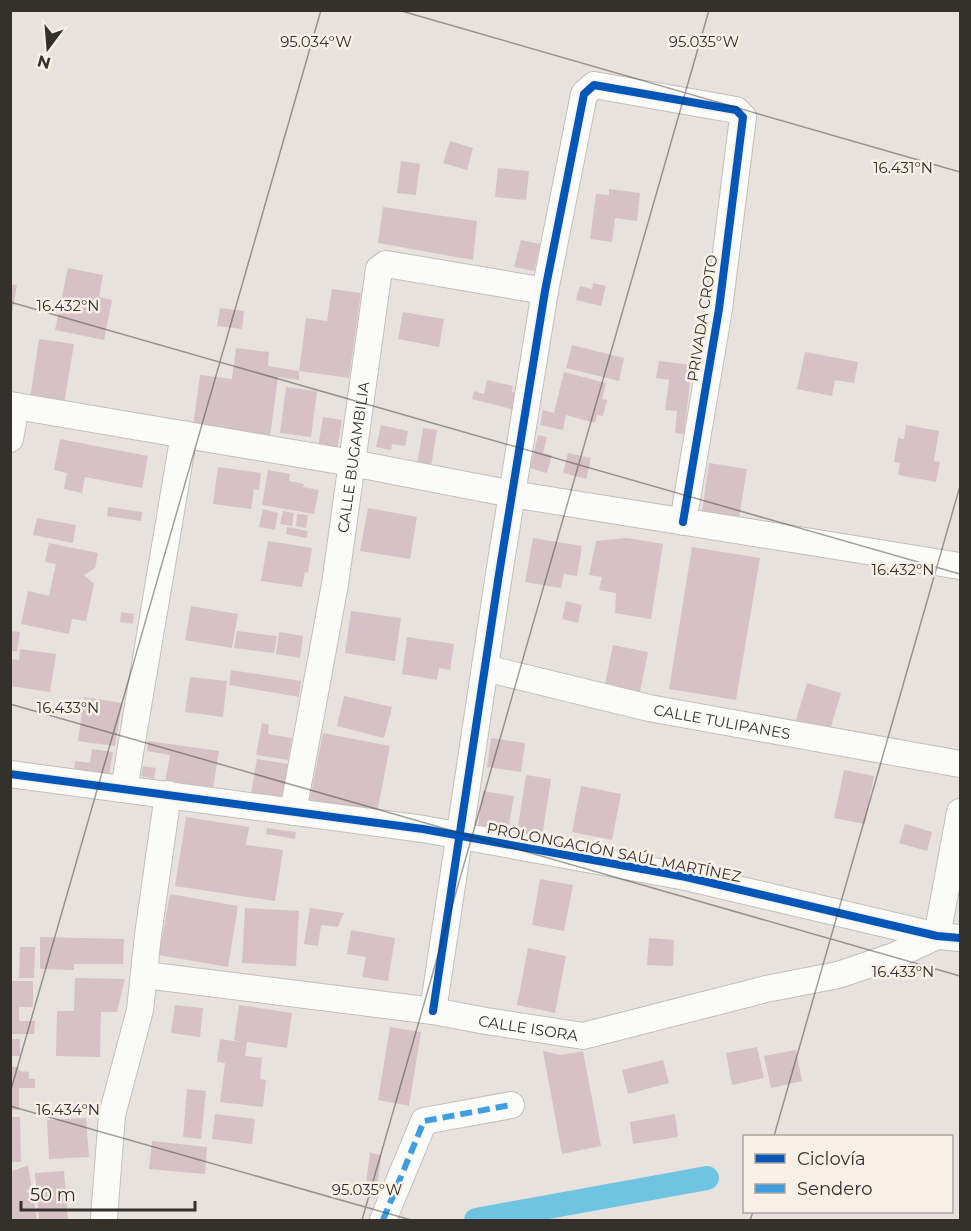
<svg xmlns="http://www.w3.org/2000/svg" width="971" height="1231" viewBox="0 0 971 1231" font-family="Montserrat,sans-serif">
<style>
.lines{fill:none;stroke-linecap:round;stroke-linejoin:round}
.canal{stroke:#6fc5e1;stroke-width:24}
.building{fill:#d6c2c6}
.street-casing{stroke:#c2beba;stroke-width:28}
.street{stroke:#fbfbfa;stroke-width:26}
.quiet{stroke:#3e9de1;stroke-width:6;stroke-dasharray:12 6;stroke-linecap:butt}
.cycleway-casing{stroke:#f8f0e6;stroke-width:11}
.cycleway{stroke:#0057b8;stroke-width:8}
.ticks{fill:none;stroke:#34312d;stroke-width:1.5;stroke-opacity:0.45}
.labels{text-anchor:middle;dominant-baseline:central;stroke-width:5;stroke-linejoin:round;paint-order:stroke}
.street-label{font-size:15px;fill:#34312d;stroke:#f8f0e6}
.ticks-label{font-size:15px;text-anchor:middle;fill:#34312d;stroke:#f8f0e6;stroke-width:5;stroke-linejoin:round;paint-order:stroke}
</style>
<rect width="100%" height="100%" fill="#e7e2dd"/>
<g class="lines">
<!-- canal -->
<path class="canal" d="M476,1220L707,1178"/>
</g>
<!-- building -->
<path class="building" d="M450,141L473,148L467,170L443,163Z
M401,161L420,164L416,195L397,193Z
M498,168L529,171L526,200L495,197Z
M609,189L640,193L637,221L615,218L612,242L590,239L596,194L609,195Z
M383,207L477,221L473,260L378,243Z
M521,240L540,244L534,271L514,267Z
M68,268L103,275L99,297L112,300L104,340L55,330Z
M593,283L606,286L601,306L576,300L580,286L592,289Z
M10,284L17,285L12,314H10Z
M332,289L361,293L349,378L299,371L306,318L327,321Z
M220,308L244,311L242,329L217,326Z
M403,312L444,319L439,347L398,339Z
M39,339L74,344L64,404L30,399Z
M572,345L624,358L619,381L566,368Z
M236,348L269,352L268,366L299,371V380L278,377L270,437L193,427L200,375L232,379Z
M805,352L858,362L854,383L835,380L832,396L797,389Z
M659,361L692,365L684,434L675,433L677,411L665,410L669,380L656,378Z
M564,372L606,383L602,399L607,400L603,416L597,415L595,423L566,415L563,430L540,425L543,410L554,413Z
M487,380L513,386L512,392L519,394L515,410L472,399L474,391L484,394Z
M286,387L317,391L311,437L280,433Z
M323,417L342,420L337,450L318,447Z
M381,425L408,431L405,446L392,444L391,450L376,447Z
M906,425L939,431L934,461L940,462L936,482L898,475L900,463L894,462L898,438L904,439Z
M423,428L437,430L431,467L417,465Z
M538,435L547,437L543,453L552,455L547,473L530,468Z
M60,439L148,456L142,488L85,477L82,493L64,489L67,473L54,470Z
M568,453L591,458L586,479L563,473Z
M709,463L747,469L739,518L702,512Z
M218,467L261,473L259,490L254,489L251,509L213,504Z
M268,470L290,474L289,481L304,484L303,487L319,490L314,514L262,505Z
M108,507L142,512L141,521L107,516Z
M368,508L417,517L410,559L360,551Z
M263,509L278,513L275,530L259,527Z
M283,511L294,513L292,526L280,524Z
M297,514L308,515L306,528L296,526Z
M37,518L76,525L73,543L33,535Z
M287,527L308,531L307,538L286,534Z
M533,538L582,546L577,576L564,574L561,588L525,582Z
M627,538L663,544L651,619L615,613L616,593L599,590L602,577L589,575L596,541Z
M268,541L312,548L308,573L305,572L302,587L261,581Z
M49,543L98,553L95,568L84,575L94,584L86,621L72,619L69,634L21,624L28,591L49,596L56,564L45,562Z
M692,547L760,558L736,700L669,689Z
M566,601L582,605L578,623L562,619Z
M191,606L238,614L232,648L185,640Z
M351,611L401,618L395,661L345,653Z
M121,612L134,614L133,624L120,622Z
M10,631L20,632L17,652L10,650Z
M237,631L277,636L274,653L234,648Z
M279,632L303,636L300,658L276,654Z
M407,637L454,644L450,670L439,668L437,680L402,674Z
M613,645L648,652L640,692L605,684Z
M20,649L56,654L50,692L10,686V659L19,660Z
M231,670L301,681L299,697L229,685Z
M190,677L227,681L223,717L185,712Z
M807,683L841,693L830,730L796,720Z
M344,696L392,707L384,738L337,726Z
M84,697L122,703L115,746L78,741Z
M262,723L269,725L268,734L292,738L288,760L256,755Z
M323,733L390,746L377,813L310,799Z
M491,738L525,743L521,772L487,767Z
M148,741L219,751L213,789L165,782L170,755L147,751Z
M92,749L113,752L109,775L74,770L75,761L90,763Z
M257,759L289,764L283,799L251,793Z
M143,766L156,768L154,779L141,776Z
M844,770L874,776L865,824L834,818Z
M526,775L551,779L542,837L517,833Z
M581,786L621,794L612,840L572,832Z
M483,791L514,796L508,830L478,825Z
M186,817L249,827L246,845L283,850L275,901L175,886Z
M905,824L932,832L927,851L899,843Z
M267,828L296,832L295,839L266,834Z
M540,879L573,885L564,931L532,925Z
M170,894L238,906L228,967L159,955Z
M245,908L299,911L296,966L242,963Z
M310,908L344,913L338,927L321,925L318,946L304,944Z
M351,930L395,938L388,981L362,977L366,957L347,954Z
M40,937L124,939L123,964H74V970L40,969Z
M649,938L674,940L673,966L647,965Z
M20,947H35L34,978H19Z
M528,948L566,956L555,1013L517,1005Z
M75,978L125,979L117,1012H101L100,1057L56,1056L57,1011H74Z
M10,981H33V1007H19V1021H35L34,1034H10Z
M175,1005L203,1008L200,1037L171,1033Z
M239,1005L292,1013L287,1048L247,1042L245,1056L262,1058L260,1079L266,1080L263,1107L220,1102L225,1063L217,1062L220,1039L241,1042L234,1040Z
M390,1027L421,1032L409,1106L378,1100Z
M10,1039H20V1056H10Z
M757,1047L764,1078L732,1085L726,1053Z
M796,1050L802,1081L771,1088L764,1056Z
M543,1051L561,1055L583,1051L601,1146L562,1154Z
M663,1060L669,1083L628,1094L622,1070Z
M10,1067H19V1071L29,1072V1079H35V1088H19V1110H10Z
M187,1089L206,1091L201,1139L183,1137Z
M215,1114L255,1119L252,1144L212,1139Z
M675,1114L678,1137L633,1144L630,1122Z
M10,1117H20L21,1162H10Z
M86,1118L89,1157L49,1159L47,1120Z
M152,1141L207,1147L205,1174L149,1169Z
M370,1153L381,1155L376,1198L364,1197Z
M28,1165L37,1220H10V1172Z
M64,1171L68,1220H39L35,1173Z"/>
<g class="lines">
<!-- street casing -->
<g class="street-casing">
<g id="street">
<path d="M10,405L352,463L512,494L960,566"/>
<path d="M10,439L16,406"/>
<path id="s1" d="M485,668L649,708L960,764"/>
<path d="M10,774L423,829L686,877L937,936L960,938"/>
<path d="M124,789L184,434"/>
<path id="s2" d="M293,812L335,584L379,269L386,264L545,291"/>
<path id="s3" d="M145,975L433,1011L486,1021L583,1036L766,989L838,975L894,956L937,936L960,812"/>
<path d="M433,1011L499,574L545,291L584,94L594,85L736,110L743,117L719,309L683,522"/>
<path d="M104,1218L112,1115L140,1010L148,935L168,794"/>
<path d="M383,1220L424,1121L511,1105"/>
</g>
</g>
<!-- street -->
<use href="#street" class="street"/>
<!-- quiet -->
<path class="quiet" d="M383,1220L424,1121L511,1105"/>
<!-- cycleway casing -->
<g class="cycleway-casing">
<path id="cycleway" d="M10,774L423,829L686,877L937,936L960,938
M433,1011L499,574L545,291L584,94L594,85L736,110L743,117L719,309L683,522"/>
</g>
<!-- cycleway -->
<use href="#cycleway" class="cycleway"/>
</g>
<!-- ticks -->
<path class="ticks" d="M398,10L960,172M10,302L960,574M10,704L960,976M10,1093L321,10M10,1106L411,1220M774,1136L960,486M362,1220L709,10M750,1220L753,1212"/>
<g class="labels">
<!-- street labels -->
<g class="street-label">
<text transform="translate(702 318) rotate(-81)">PRIVADA CROTO</text>
<text stroke="none"><textPath href="#s2" startOffset="360">CALLE BUGAMBILIA</textPath></text>
<text stroke="none"><textPath href="#s1" startOffset="243">CALLE TULIPANES</textPath></text>
<text transform="translate(614 852) rotate(11)">PROLONGACIÓN SAÚL MARTÍNEZ</text>
<text stroke="none"><textPath href="#s3" startOffset="387">CALLE ISORA</textPath></text>
</g>
</g>
<g class="ticks-label">
<text x="316" y="47">95.034°W</text>
<text x="704" y="47">95.035°W</text>
<text x="903" y="173">16.431°N</text>
<text x="68" y="311">16.432°N</text>
<text x="903" y="575">16.432°N</text>
<text x="68" y="713">16.433°N</text>
<text x="903" y="977">16.433°N</text>
<text x="68" y="1115">16.434°N</text>
<text x="367" y="1195">95.035°W</text>
</g>
<!-- border -->
<rect width="971" height="1231" fill="none" stroke="#34312d" stroke-width="24"/>
<!-- legend -->
<rect x="743" y="1135" width="210" height="78" fill="#f8f0e6" stroke="#aaa49c" stroke-width="1.5"/>
<rect x="755" y="1154" width="30" height="9" fill="#0057b8" stroke="#aaa49c" stroke-width="1.5"/>
<text x="797" y="1165" font-size="18" fill="#34312d">Ciclovía</text>
<rect x="755" y="1184" width="30" height="9" fill="#3e9de1" stroke="#aaa49c" stroke-width="1.5"/>
<text x="797" y="1195" font-size="18" fill="#34312d">Sendero</text>
<!-- north arrow -->
<g transform="translate(48 48) rotate(196)" stroke="#f8f0e6" stroke-width="4.5" paint-order="stroke">
<path d="M0-4.5L10 22L0 15L-10 22Z" fill="#34312d"/>
<text y="-9" font-size="16" font-weight="bold" text-anchor="middle" fill="#34312d">N</text>
</g>
<!-- scale -->
<path d="M21 1201v9h174v-9" fill="none" stroke="#34312d" stroke-width="3"/>
<text x="30" y="1201" font-size="18" fill="#34312d" stroke="#f8f0e6" stroke-width="4.5" paint-order="stroke">50 m</text>
</svg>
